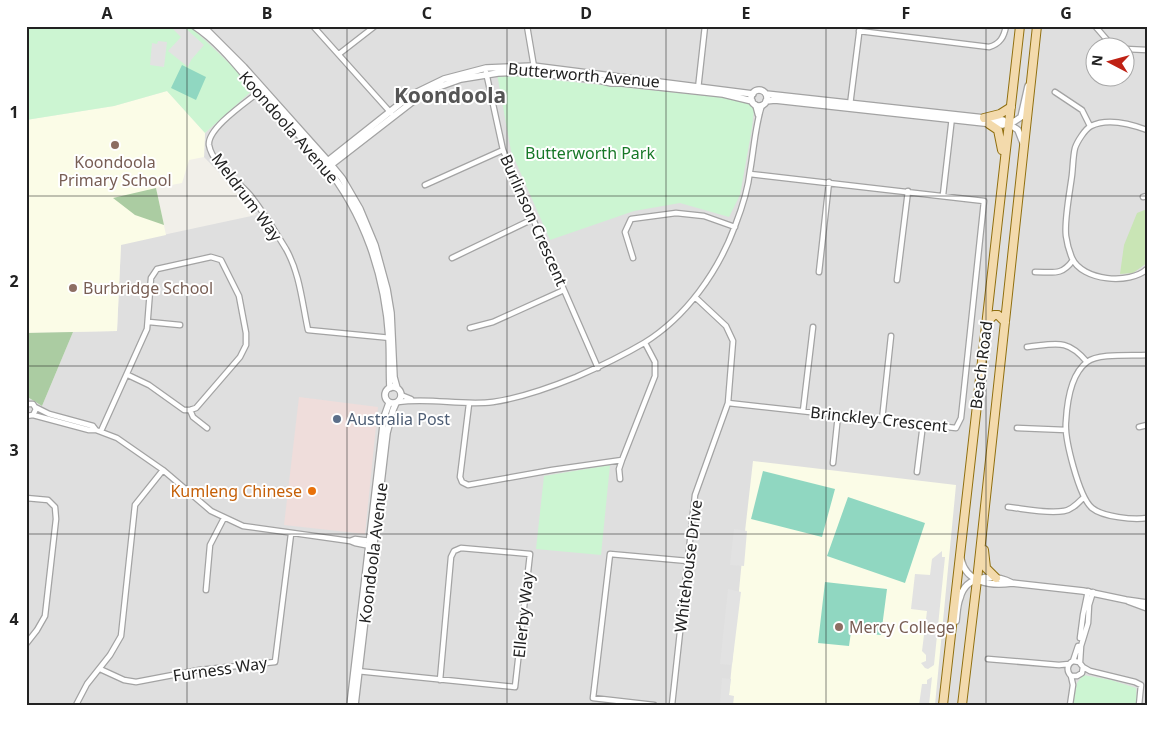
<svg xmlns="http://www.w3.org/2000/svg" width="1173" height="731" viewBox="0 0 1173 731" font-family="'Noto Sans',sans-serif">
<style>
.residential{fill:#dfdfdf;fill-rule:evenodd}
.commercial{fill:#efdddb}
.education{fill:#fbfce7}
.grass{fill:#c9e5b5}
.forest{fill:#abcca2}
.park{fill:#ccf5d2}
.pitch{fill:#90d7c1}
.parking{fill:#e2e2e2}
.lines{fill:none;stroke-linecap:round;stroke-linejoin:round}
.minor-casing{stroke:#a3a3a3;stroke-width:7}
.tertiary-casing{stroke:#a3a3a3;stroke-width:8}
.primary-casing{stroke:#906f0f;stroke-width:10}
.minor{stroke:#fff;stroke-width:4.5}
.tertiary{stroke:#fff;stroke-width:5.5}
.primary{stroke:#f3daac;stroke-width:8}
.grid{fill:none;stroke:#222;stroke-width:1;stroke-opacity:0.55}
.education-dot{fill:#8d6e63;stroke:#fff;stroke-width:2}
.service-dot{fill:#5c6f8a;stroke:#fff;stroke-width:2}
.food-dot{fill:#e8710a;stroke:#fff;stroke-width:2}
.labels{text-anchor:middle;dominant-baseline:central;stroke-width:4;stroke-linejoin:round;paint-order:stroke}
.street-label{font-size:16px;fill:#222;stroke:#fff}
.park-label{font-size:16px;fill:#177827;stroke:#fff}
.education-label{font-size:16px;fill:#785e54;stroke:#fff;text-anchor:start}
.service-label{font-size:16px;fill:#4e5e75;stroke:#fff;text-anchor:start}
.food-label{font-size:16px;fill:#c56008;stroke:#fff;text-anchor:end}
.district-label{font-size:21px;font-weight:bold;fill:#555;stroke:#fff}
.neatline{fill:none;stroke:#222;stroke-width:2}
.grid-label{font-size:16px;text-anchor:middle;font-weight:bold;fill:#222}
</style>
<rect width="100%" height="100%" fill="#f1efe9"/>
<!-- residential -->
<path class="residential" d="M197,26H1147V705H26V396L42,406L73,332L117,331L121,244L256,215L234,188L204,157L205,133L254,87L193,30ZM1096,48H1126V78H1096Z"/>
<!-- commercial -->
<path class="commercial" d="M299,397L378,407L365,534L284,525Z"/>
<!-- education -->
<path class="education" d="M167,91L205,133L204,157L189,160L182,183L156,188L166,235L121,245L117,331L26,333V120L114,106Z
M753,461L956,485L935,705H728L743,549Z"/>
<!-- grass -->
<path class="grass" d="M1147,209V263L1133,273L1120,274L1124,245L1137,213Z"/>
<!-- forest -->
<path class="forest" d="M156,188L164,225L135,215L113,198Z
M73,332L42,406L26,396V333Z"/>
<!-- park -->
<path class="park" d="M26,26H189L206,41L255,88L205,133L167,91L114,106L26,120Z
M497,74L755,101L752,128L740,195L729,217L680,203L634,211L550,240L511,151Z
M610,465L601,555L536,549L544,476Z
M1083,675L1111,680L1136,688L1137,701L1136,705H1073L1077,683Z"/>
<!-- pitch -->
<path class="pitch" d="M182,65L206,77L196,100L171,88Z
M763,471L835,489L822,537L751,519Z
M848,497L925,523L905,583L827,556Z
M825,582L887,589L881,635L851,632L849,646L818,643Z"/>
<!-- parking -->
<path class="parking" d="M170,26H183L204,45L191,60L188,67L168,51L181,37Z
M158,41L167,42L164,67L150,65L152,43L157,44Z
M734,529L747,531L744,566L730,565Z
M942,551V557H945L934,665L928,669L925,668L921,663L926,661V655L922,651L927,611L911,609L915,574L930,575L932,559Z
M728,589L741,592L732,665L720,664Z
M932,677L929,705H919L922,684H927V680Z
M722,678L731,679L729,695L734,696L733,705H720Z"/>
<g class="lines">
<!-- minor casing -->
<g class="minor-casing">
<path id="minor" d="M313,26L391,113
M527,26L534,67
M1095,26L1108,41L1123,48
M859,31L989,47C1000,44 1004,37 1006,26
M1126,49L1147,50
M339,54L375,26
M486,72L503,150L598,368
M698,89L705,26
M260,91C248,101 207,128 209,145C212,164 238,181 250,195C263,211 275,231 286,249C300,274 302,302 308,330L391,338
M1055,92L1082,110L1090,126
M755,104L758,115
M850,105L860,26
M1147,130C1131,124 1107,118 1091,126C1085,129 1077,142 1075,148C1073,156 1073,166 1072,175C1070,191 1064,221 1066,236C1067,243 1069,251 1072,258C1082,281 1130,285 1147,269
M425,185L503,150
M943,195L952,117
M1143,197L1147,196
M452,258L533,219
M633,258L625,232L631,219L676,213L704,216L735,227
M819,272L829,182
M1035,272C1053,272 1062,276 1073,260
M897,280L908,191
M149,322L180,325
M470,328L493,322L564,290
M1027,347C1056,344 1067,338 1087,362
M1147,355C1131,356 1099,353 1087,362C1071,374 1067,403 1066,421C1064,438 1079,497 1092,508C1103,517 1133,520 1147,518
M401,395L411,399
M398,402C430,397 461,406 493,402C521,398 549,388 576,377C599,367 622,356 644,343C686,317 718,272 735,226C742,208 748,190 750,171C754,149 755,126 762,105
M728,403L956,428L961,418L984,201L750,174
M26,404H33L36,409L33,415L26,416
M469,404L460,477L462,482L468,485L552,470L622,460L655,376V362L645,343
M35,407L49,414L93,426L96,430L117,438L163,470L211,511L243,526L350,541L355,543L370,546
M190,410L193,417L207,428
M803,411L813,327
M33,415L89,430H96
M882,420L891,336
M1139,427L1147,425
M1017,428L1066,430
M101,431L147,329L151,278L157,269L211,257L221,260L239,296L246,333V345L240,357L196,408L190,410H184L149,385L128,375
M833,463L838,415
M917,472L923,424
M620,479L619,469L622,460
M26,498L48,500L55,507L56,519L45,616L37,630L26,644
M1008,507C1025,509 1047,514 1064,511C1072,510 1078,503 1083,498
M350,541L355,539L371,541
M206,590L210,545L224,518
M1080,638L1083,615L1088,591
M988,659L1059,665L1069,664
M1073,661L1078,646
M1080,662L1081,646L1088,623L1089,605L1093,592
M1083,667L1090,671L1135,682L1141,685L1139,705
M100,669L124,680L136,682L199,670L275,662L291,534
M357,671L515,687L530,554L461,548L454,551L451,557L440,680
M76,705L87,684L110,655L121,636L135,505L163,470
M654,705L593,698L610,554L688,561
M672,705L695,495L728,403L733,341L726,326L695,297
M1070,705L1073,685L1071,676C1066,671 1067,664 1073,661L1079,662L1083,667L1082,673L1077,676H1071"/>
</g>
<!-- tertiary casing -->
<g class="tertiary-casing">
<path id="tertiary" d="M194,26C223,45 243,75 265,99C285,121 306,141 324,164C364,213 385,275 389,339C390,355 389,372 390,388
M203,26L244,67L328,161L342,178L360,209L375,245L387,289L391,313L394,377L397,388
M751 98a8 8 0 1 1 16 0a8 8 0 1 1-16 0Z
M766,94L1003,120L1018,130L1023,143
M766,101L775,100L1002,125L1015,121L1021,117L1028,86
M324,164L411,95L444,79L486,68L533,66L753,94
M327,168L416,99L436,88L461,79L498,73L521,72L599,80L611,83H622L723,94L752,101
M385 395a8 8 0 1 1 16 0a8 8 0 1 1-16 0Z
M961,559C966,583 991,586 1012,583L1083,591L1126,600L1147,603
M1128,601L1147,608
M956,621C957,614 957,605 960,598C966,574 994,574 1012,583
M350,705L384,417L389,403
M355,705L387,433L393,410L396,403"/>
</g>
<!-- primary casing -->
<g class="primary-casing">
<path id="primary" d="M984,118L1000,114L1011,107
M989,124L998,130L1002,150
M986,323L994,315H998L1005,322
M984,550L986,568L996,578
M943,705L1020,26
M962,705L977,580L1037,26"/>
</g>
<!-- minor -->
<use href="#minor" class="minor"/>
<!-- tertiary -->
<use href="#tertiary" class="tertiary"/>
<!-- primary -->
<use href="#primary" class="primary"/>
</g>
<!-- grid -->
<path class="grid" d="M187,26V705M347,26V705M507,26V705M666,26V705M826,26V705M986,26V705M26,196H1147M26,366H1147M26,534H1147"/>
<!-- markers -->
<g class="education-dot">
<circle cx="115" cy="145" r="5"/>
<circle cx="73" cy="288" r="5"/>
<circle cx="839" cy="627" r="5"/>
</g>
<circle class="service-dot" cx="337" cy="419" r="5"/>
<circle class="food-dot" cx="312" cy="491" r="5"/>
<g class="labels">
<!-- street labels -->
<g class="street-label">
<text transform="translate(584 75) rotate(5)">Butterworth Avenue</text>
<text transform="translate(289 127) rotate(49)">Koondoola Avenue</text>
<text transform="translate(247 197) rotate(53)">Meldrum Way</text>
<text transform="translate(534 220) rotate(66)">Burlinson Crescent</text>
<text transform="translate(981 365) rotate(-83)">Beach Road</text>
<text transform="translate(879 419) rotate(6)">Brinckley Crescent</text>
<text transform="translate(373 553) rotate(-83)">Koondoola Avenue</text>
<text transform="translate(688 566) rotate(-83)">Whitehouse Drive</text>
<text transform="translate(523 615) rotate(-84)">Ellerby Way</text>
<text transform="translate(220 669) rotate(-8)">Furness Way</text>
</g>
<!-- park labels -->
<g class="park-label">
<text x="590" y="153">Butterworth Park</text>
</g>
<!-- education labels -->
<g class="education-label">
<text x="115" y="162" text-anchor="middle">Koondoola<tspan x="115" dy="18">Primary School</tspan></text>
<text x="83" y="288">Burbridge School</text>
<text x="849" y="627">Mercy College</text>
</g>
<!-- service labels -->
<g class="service-label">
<text x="347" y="419">Australia Post</text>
</g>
<!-- food labels -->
<g class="food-label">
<text x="302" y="491">Kumleng Chinese</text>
</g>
<!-- district labels -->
<g class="district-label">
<text x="450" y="95">Koondoola</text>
</g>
</g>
<!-- border -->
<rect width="1173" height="731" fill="none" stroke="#ffffff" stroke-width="55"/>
<!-- north arrow -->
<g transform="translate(1110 62) rotate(276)"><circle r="24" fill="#ffffff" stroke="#a7a7a7"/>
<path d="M0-4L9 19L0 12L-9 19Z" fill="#bf2114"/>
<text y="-8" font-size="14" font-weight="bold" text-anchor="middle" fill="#222222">N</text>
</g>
<rect x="28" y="28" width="1118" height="676" class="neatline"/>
<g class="grid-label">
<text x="107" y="19">A</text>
<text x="267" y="19">B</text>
<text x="427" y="19">C</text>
<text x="586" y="19">D</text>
<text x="746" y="19">E</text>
<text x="906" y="19">F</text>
<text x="1066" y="19">G</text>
<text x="14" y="118">1</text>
<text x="14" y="287">2</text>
<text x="14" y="456">3</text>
<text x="14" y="625">4</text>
</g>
</svg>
